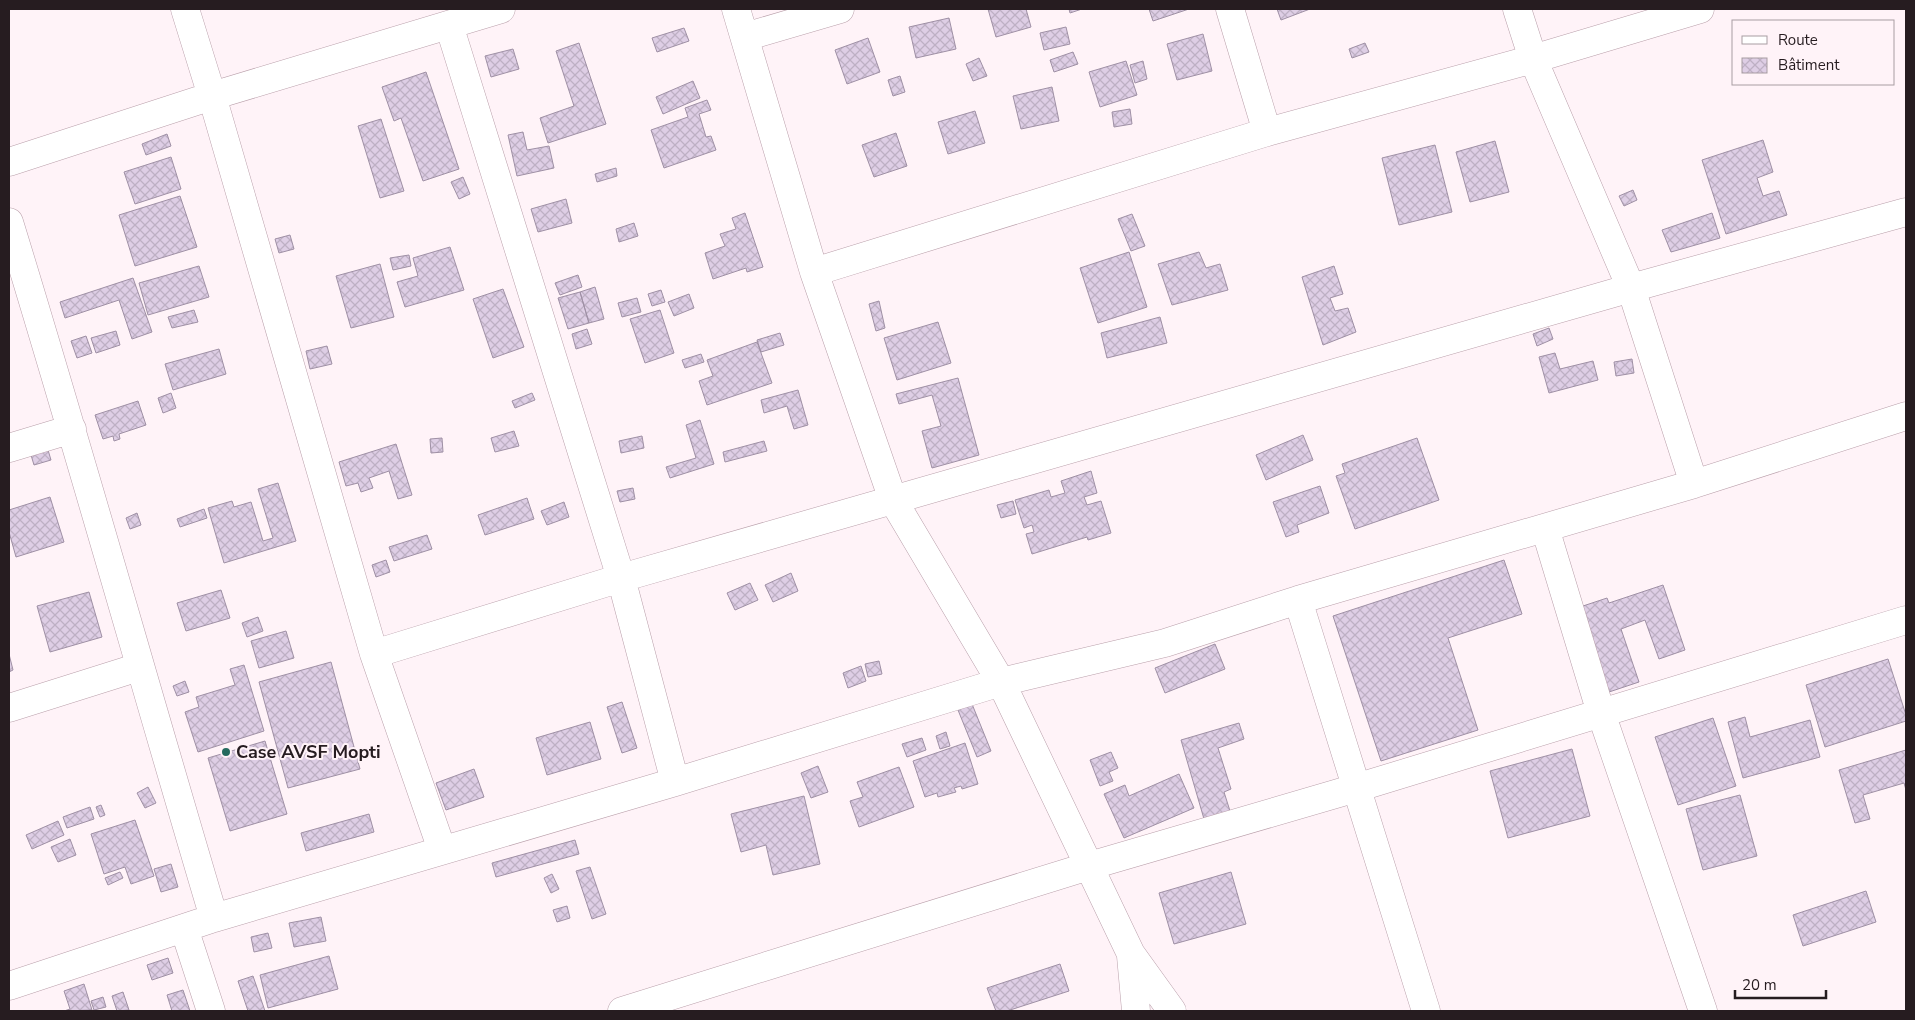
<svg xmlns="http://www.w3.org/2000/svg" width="1915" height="1020" viewBox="0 0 1915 1020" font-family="'Nunito Sans',sans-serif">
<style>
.building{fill:url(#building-cross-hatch);stroke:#9f90a5}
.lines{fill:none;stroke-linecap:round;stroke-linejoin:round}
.minor-casing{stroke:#baa0ab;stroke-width:29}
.minor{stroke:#fff;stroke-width:28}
.poi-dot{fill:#246a5e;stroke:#fff3f8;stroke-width:2}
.labels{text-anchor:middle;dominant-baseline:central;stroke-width:4;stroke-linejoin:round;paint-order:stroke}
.poi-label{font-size:18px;font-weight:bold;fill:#261c20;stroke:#fff3f8;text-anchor:start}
</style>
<defs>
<pattern id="building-cross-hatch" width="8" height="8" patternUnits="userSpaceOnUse" patternTransform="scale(1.25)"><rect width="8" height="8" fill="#decee5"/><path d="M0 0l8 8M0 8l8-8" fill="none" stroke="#beb0c4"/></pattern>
</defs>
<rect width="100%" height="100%" fill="#fff3f8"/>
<!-- building -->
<path class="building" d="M988,9H1026L1031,27L996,37Z
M1069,9H1082L1070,13Z
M1149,9H1189L1153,21Z
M1277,9H1310L1281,20Z
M949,18L956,49L916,58L909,27Z
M1066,27L1070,44L1044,50L1040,33Z
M684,28L689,41L657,52L652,38Z
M1203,34L1212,71L1177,80L1167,44Z
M868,38L880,72L847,84L835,50Z
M579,43L606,124L548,143L540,118L574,106L556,51Z
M1365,43L1369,52L1352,58L1349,49Z
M513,49L519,69L491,77L485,56Z
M1073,52L1078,64L1054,72L1050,60Z
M979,58L987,76L973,81L966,64Z
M1126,61L1137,95L1100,107L1089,72Z
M1143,61L1147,79L1135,83L1130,65Z
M426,72L459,169L423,181L401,118L394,121L382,87Z
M900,76L905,92L893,96L888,80Z
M693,81L700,98L663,114L656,97Z
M1052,87L1059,121L1021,129L1013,96Z
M707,100L711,110L699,114L706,137L711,136L716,150L664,168L651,130L688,117L685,108Z
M1130,109L1132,124L1114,127L1112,112Z
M975,111L985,143L948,154L938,122Z
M381,119L404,191L380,198L358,126Z
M523,132L527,150L549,146L554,168L517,176L508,135Z
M896,133L907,166L874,177L862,145Z
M167,134L171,146L146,155L142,144Z
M1763,140L1773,172L1757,178L1763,196L1779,191L1787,215L1726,234L1702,160Z
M1495,141L1509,192L1470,202L1456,152Z
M1435,145L1452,212L1399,225L1382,158Z
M171,157L181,189L135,204L124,172Z
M616,168L617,176L597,182L595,174Z
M463,177L470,194L459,199L451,182Z
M1633,190L1637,200L1624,206L1619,196Z
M180,196L197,247L135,266L119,215Z
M566,199L572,223L538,232L531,209Z
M745,213L763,267L747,272L746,268L713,279L705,253L725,246L720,234L736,229L732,218Z
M1712,213L1720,238L1671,252L1662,230Z
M1132,214L1145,246L1131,251L1118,219Z
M634,223L638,236L619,242L616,229Z
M290,235L294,249L279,253L275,239Z
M450,247L464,290L405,307L397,282L418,276L413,258Z
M1129,252L1147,307L1098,323L1080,268Z
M1199,252L1206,268L1220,264L1228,290L1172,305L1158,264Z
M409,255L411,266L393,270L390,258Z
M380,264L394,317L351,328L336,276Z
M199,266L209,297L148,315L139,283Z
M1334,266L1343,294L1330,298L1335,311L1348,308L1356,332L1323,345L1302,277Z
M578,275L582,287L560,295L555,283Z
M133,278L152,332L132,339L119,300L65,318L60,302Z
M595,287L604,319L589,323L580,292Z
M503,289L524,347L493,358L473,299Z
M661,290L665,302L652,306L648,294Z
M580,292L589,323L568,329L558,298Z
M689,294L694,308L674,316L668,302Z
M637,298L641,312L622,317L618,303Z
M879,301L885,328L876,331L869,304Z
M194,310L198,322L172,328L168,317Z
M660,310L674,353L645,363L630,319Z
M1160,317L1167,343L1107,358L1101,333Z
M938,322L951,363L897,380L884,338Z
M1549,328L1553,339L1537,346L1533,334Z
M587,329L592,344L576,349L572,334Z
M116,331L120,345L96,353L91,338Z
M780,333L784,345L761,352L757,340Z
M86,336L92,353L77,358L71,341Z
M757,342L772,383L707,405L699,381L713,376L707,360Z
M327,346L332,364L310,369L306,351Z
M219,349L226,374L173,390L165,364Z
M1555,353L1560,369L1593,361L1598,380L1549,393L1539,357Z
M701,354L704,362L685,368L682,360Z
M1632,359L1634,373L1616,376L1614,362Z
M958,378L979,455L932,468L922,431L941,426L932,395L899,404L896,394Z
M798,390L808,425L794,429L787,406L764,413L761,400Z
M171,393L176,408L163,413L158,398Z
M532,393L535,400L515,408L512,401Z
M138,401L146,425L119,434L120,439L114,441L113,436L103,439L95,415Z
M700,420L714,464L670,478L666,467L696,458L686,425Z
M514,431L519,446L495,452L491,438Z
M1303,435L1313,460L1266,480L1256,455Z
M642,436L644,448L621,453L619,441Z
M442,438L443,452L431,453L430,439Z
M1417,438L1439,500L1355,529L1336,476L1345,473L1342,464Z
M764,441L767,451L725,462L723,452Z
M396,444L412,495L398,499L389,471L369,478L373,488L361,492L358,483L346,486L339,462Z
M48,450L51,460L34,465L31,455Z
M1091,471L1097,493L1084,497L1087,505L1101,501L1111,533L1088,540L1087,537L1032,554L1026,534L1034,532L1032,525L1024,528L1015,500L1049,490L1051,497L1065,493L1061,481Z
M278,483L296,541L224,563L208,508L232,501L234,507L251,502L263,541L273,538L258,489Z
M1320,486L1329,513L1297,525L1299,532L1286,537L1273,502Z
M633,488L635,499L620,502L617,491Z
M50,497L64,542L16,557L9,532V510Z
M527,498L534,519L485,535L478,515Z
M1013,501L1016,514L1001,518L997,505Z
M564,502L569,517L547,525L541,511Z
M204,509L207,518L180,527L177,519Z
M137,513L141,525L130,529L126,518Z
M427,535L432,549L394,561L389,547Z
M386,560L390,572L376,577L372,565Z
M1504,560L1522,614L1448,638L1478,730L1381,761L1333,616Z
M791,573L798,591L773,602L765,585Z
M750,583L758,600L735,610L727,593Z
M1663,585L1685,650L1659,659L1645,620L1621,629L1639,682L1606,693L1577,608L1607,598L1609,603Z
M221,590L230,618L186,631L177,603Z
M89,592L102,637L50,652L37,606Z
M258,617L263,631L247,637L242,623Z
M286,631L294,658L259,668L251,641Z
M1215,644L1225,669L1165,693L1155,668Z
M9,654L13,670L9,672Z
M1888,659L1906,715V721L1825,747L1806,685Z
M879,661L882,674L868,677L865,664Z
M331,662L360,769L288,788L259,682Z
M244,665L264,731L198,752L185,712L199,707L196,697L235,685L230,669Z
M861,666L866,681L848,688L843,673Z
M185,681L189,692L177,696L173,686Z
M622,702L637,748L622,753L607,707Z
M972,704L991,751L977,757L958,710Z
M1745,717L1750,737L1810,720L1820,757L1743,778L1728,722Z
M1713,718L1736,786L1678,805L1655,737Z
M590,722L601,759L547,775L536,738Z
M1239,723L1244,739L1218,748L1231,789L1224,792L1230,811L1204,819L1181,740Z
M946,732L950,746L940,749L936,736Z
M922,738L926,750L907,757L902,744Z
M265,741L287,814L230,831L208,758Z
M965,743L978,784L962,789L961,786L954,788L956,792L938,797L937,793L925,797L913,761Z
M1572,749L1590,816L1508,838L1490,771Z
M1906,750V790L1904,783L1863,795L1870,819L1855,823L1839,770Z
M1111,752L1118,768L1109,772L1113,781L1100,786L1090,760Z
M818,766L828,792L811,798L801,773Z
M899,767L914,807L859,827L850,801L863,797L857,782Z
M474,769L484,797L446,810L436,783Z
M1179,774L1194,808L1124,838L1104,794L1125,785L1129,796Z
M148,787L156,803L145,808L137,793Z
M1740,795L1757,856L1703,870L1686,809Z
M804,796L820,864L773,875L766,845L741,852L731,814Z
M101,805L105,815L100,817L96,807Z
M90,807L94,819L67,828L63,817Z
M369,814L374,832L306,851L301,833Z
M135,820L154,876L131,884L125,867L104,874L91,834Z
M58,821L64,835L32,849L26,835Z
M70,839L76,855L58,862L51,847Z
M575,840L579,854L496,877L492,863Z
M171,864L178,887L161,892L154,869Z
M590,867L606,914L592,919L576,871Z
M120,872L123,878L108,885L105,878Z
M1231,872L1246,924L1174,944L1159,893Z
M552,874L559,889L551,893L544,878Z
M1866,891L1876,922L1803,946L1793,915Z
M567,906L570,918L557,922L553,910Z
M321,917L326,941L294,947L289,923Z
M268,933L272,948L254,952L251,937Z
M329,956L338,989L268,1008L260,975Z
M168,958L173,973L152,980L147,965Z
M1060,964L1069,991L1007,1011H996L987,988Z
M253,976L265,1011H248L238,981Z
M84,984L92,1010L64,1011L70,1009L64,991Z
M183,990L190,1011H172L167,995Z
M123,992L129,1010L117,1011L112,996Z
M103,997L106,1007L94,1010L91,1001Z"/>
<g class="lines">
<!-- minor casing -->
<g class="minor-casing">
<path id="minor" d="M185,9L212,96L374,654L442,850
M736,9L814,272L893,500L1001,682L1131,954L1172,1011
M1230,9L1267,132
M1517,9L1533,59L1631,288L1694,484
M449,25L621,578L675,782
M745,37L840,9
M9,162L212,96L501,9
M9,222C80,453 145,686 214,918
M814,272L1267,132L1533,59L1700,9
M9,448L72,429
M1545,528L1601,713L1703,1011
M1298,600L1426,1011
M374,654L621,578L1631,288L1906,212
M9,708L139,667
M184,928L211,1011
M1131,956L1136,1011
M9,986L214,918L675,782L1001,682L1165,643L1298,600L1694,484L1906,416
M622,1011L1089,866L1356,788L1906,620"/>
</g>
<!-- minor -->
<use href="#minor" class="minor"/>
</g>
<!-- markers -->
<circle class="poi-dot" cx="226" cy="752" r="5"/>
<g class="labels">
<!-- poi labels -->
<g class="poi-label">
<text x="236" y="752">Case AVSF Mopti</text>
</g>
</g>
<!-- border -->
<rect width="1915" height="1020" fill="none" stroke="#261c20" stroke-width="20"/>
<!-- legend -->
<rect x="1732" y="20" width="162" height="65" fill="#fff3f8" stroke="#a89da2"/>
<rect x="1742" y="36" width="25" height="8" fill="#ffffff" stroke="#a89da2"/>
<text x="1778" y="45" font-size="15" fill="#261c20">Route</text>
<rect x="1742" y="58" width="25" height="15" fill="url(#building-cross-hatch)" stroke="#a89da2"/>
<text x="1778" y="70" font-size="15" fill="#261c20">Bâtiment</text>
<!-- scale -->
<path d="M1735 990v8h91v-8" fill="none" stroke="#261c20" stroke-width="2.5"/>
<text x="1742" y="990" font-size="15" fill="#261c20" stroke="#fff3f8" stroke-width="4" paint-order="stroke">20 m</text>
</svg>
